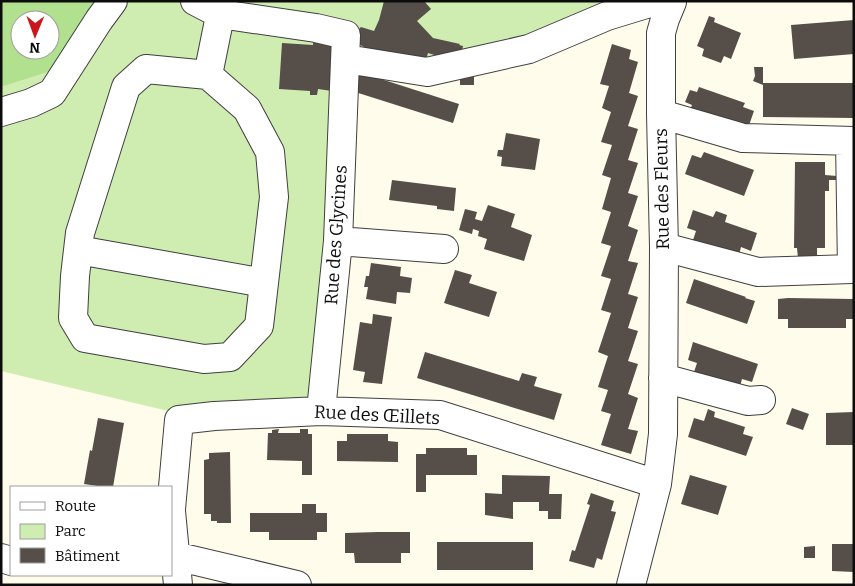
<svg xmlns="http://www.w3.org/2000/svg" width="855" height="586" viewBox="0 0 855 586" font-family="Bitter,serif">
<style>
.green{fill:#cfedb1}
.forest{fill:#b1e08f;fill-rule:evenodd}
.building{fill:#564e48}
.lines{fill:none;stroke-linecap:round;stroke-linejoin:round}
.minor-casing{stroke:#3f3f3f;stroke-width:30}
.minor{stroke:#fff;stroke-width:28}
.labels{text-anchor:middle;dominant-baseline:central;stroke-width:5;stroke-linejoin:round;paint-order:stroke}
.street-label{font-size:18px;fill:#0c0c0c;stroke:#fff}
</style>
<rect width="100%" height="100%" fill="#fffcec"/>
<!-- green -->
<path class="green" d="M100,1H604L525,37L411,61L335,46L314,401L168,411L1,371V87L58,69Z"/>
<!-- forest -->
<path class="forest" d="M1,1H100L58,69L1,87ZM20,20H50V50H20Z"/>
<!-- building -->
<path class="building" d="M384,1H424L431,9L417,21L433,38L460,44L459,45L463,46L461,56L444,58L428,53L425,64L367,49L354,41L358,28L359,29L361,27L374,31L379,20Z
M709,16L715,18L714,22L741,33L731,59L724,56L721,63L702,56L704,49L697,46Z
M854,20V54L794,59L791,25Z
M313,42L335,46L332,91L318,89L317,95H310V91L279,89L282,43L313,45Z
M612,44L631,50L629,59L638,62L629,93L638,96L628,126L638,129L628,160L638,163L628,193L638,196L628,226L638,230L628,261L638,263L628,294L638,297L628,328L638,331L628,361L638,364L628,394L638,398L628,429L638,431L631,454L601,445L611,414L601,411L608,390L598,387L608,356L598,352L611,313L601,310L611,279L601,276L611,246L601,243L611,212L602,209L611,178L602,175L612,145L601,142L611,112L602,108L609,86L600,84Z
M754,67H763V83H854V118L763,117V85L753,81L755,76Z
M460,71H474V85H460Z
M359,72L459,104L453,123L352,91Z
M699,87L745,103L743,107L754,111L747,131L690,110L692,105L685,102L690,90L697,92Z
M506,133L540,139L535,170L501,166L502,157L497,156L498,150H503Z
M704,152L754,170L744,196L685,174L692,155L701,158Z
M795,162H825V175L837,176V180H829V191H825V248H817V259L798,258L797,248H794Z
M392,180L456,188L454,211L437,209V206L389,200Z
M488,205L515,214L511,227L532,235L524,261L484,249L487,239L478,236L479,231L473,229L472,234L459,230L465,209L477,212L475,219L482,221Z
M693,210L713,217L716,211L727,215L725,222L757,233L751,251L741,247L738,259L692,243L696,231L687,228Z
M371,263L401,267L400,276L412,278L410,293L397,292L396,304L366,299L368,287H364L366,276H369Z
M455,270L472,275L469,283L497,292L489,317L444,303Z
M694,279L746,297L745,298L755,301L747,324L686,303Z
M788,298L854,299V319H846V328H788V319H778V299Z
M373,314L392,317L382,384L363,382L365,372L353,370L360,322L372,324Z
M693,342L758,364L752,382L742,379L739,390L693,375L697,363L688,360Z
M425,352L519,381L522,373L537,377L534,386L562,394L554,420L417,378Z
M792,408L809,414L803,430L786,424Z
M708,409L715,412L714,417L745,427L743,434L753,437L746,456L688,437L694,418L704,421Z
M854,412V445H826V413Z
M98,418L124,423L113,487H104L84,484L90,450L92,451Z
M279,429L278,433H300V429H308V434H312V475H302V461L267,460L268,433H272V430Z
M347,434H388V441L398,442V462L337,461V441H347Z
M426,448H467V455H477V475H426V492H416V454H426Z
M230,452L231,523H217V521H211V514H204V460L209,459V453Z
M502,475L550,476L549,494H562L561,519H548V511H539V502H513V519L485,515V493L502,494Z
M690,475L727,486L718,515L681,504Z
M591,493L614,501L611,511L616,512L602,560L597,558L594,568L569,561L572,550L575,551L590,505L587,504Z
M302,504H316V513H327V532H317V540H269V532H250V513H302Z
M378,532H410V553H401V563H355L354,553H345V533Z
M437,542H533V570H437Z
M832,544H854V572L832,571Z
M815,546V558H804V547Z"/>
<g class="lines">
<!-- minor casing -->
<g class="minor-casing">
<path id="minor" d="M195,1L220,14L316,28L346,35L338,241L321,411
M346,59L427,72L529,49L607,16L656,1
M146,69L208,75L247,109L270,152L274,197L259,326L230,357L204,359L85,338L73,318L75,276L80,233L126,87Z
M208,75L223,1
M1,112L31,103L52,93L99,20L113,1
M661,114L743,138L854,141
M850,141L852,269H854
M338,241L444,249
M664,247L758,272L852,269
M78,250L264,283
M663,378L748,401L761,400
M171,509L179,420L214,416L321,411L440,415L657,484
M171,511L178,585
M171,556H175L297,585
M1,558L11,561
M631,585L657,484L663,434L664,247L661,114V33L665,19L672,2"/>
</g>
<!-- minor -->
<use href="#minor" class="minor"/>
</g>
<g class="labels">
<!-- street labels -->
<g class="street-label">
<text transform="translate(662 189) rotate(-91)">Rue des Fleurs</text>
<text transform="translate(336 235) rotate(-86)">Rue des Glycines</text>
<text transform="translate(377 415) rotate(3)">Rue des Œillets</text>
</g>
</g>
<!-- border -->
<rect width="855" height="586" fill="none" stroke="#0c0c0c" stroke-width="5"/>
<!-- legend -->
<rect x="10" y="486" width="162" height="90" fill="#ffffff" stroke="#9e9e9e"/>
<rect x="20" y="502" width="25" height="8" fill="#ffffff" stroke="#9e9e9e"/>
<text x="55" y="511" font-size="15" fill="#0c0c0c">Route</text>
<rect x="20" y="524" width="25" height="15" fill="#cfedb1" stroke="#9e9e9e"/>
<text x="55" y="536" font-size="15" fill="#0c0c0c">Parc</text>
<rect x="20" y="548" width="25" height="15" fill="#564e48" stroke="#9e9e9e"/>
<text x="55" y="561" font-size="15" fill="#0c0c0c">Bâtiment</text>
<!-- north arrow -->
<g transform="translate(35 35) rotate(181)"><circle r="24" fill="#ffffff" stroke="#9e9e9e"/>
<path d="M0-4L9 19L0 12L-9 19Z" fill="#c9171c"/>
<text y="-8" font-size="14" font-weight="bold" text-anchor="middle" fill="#0c0c0c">N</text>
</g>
</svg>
